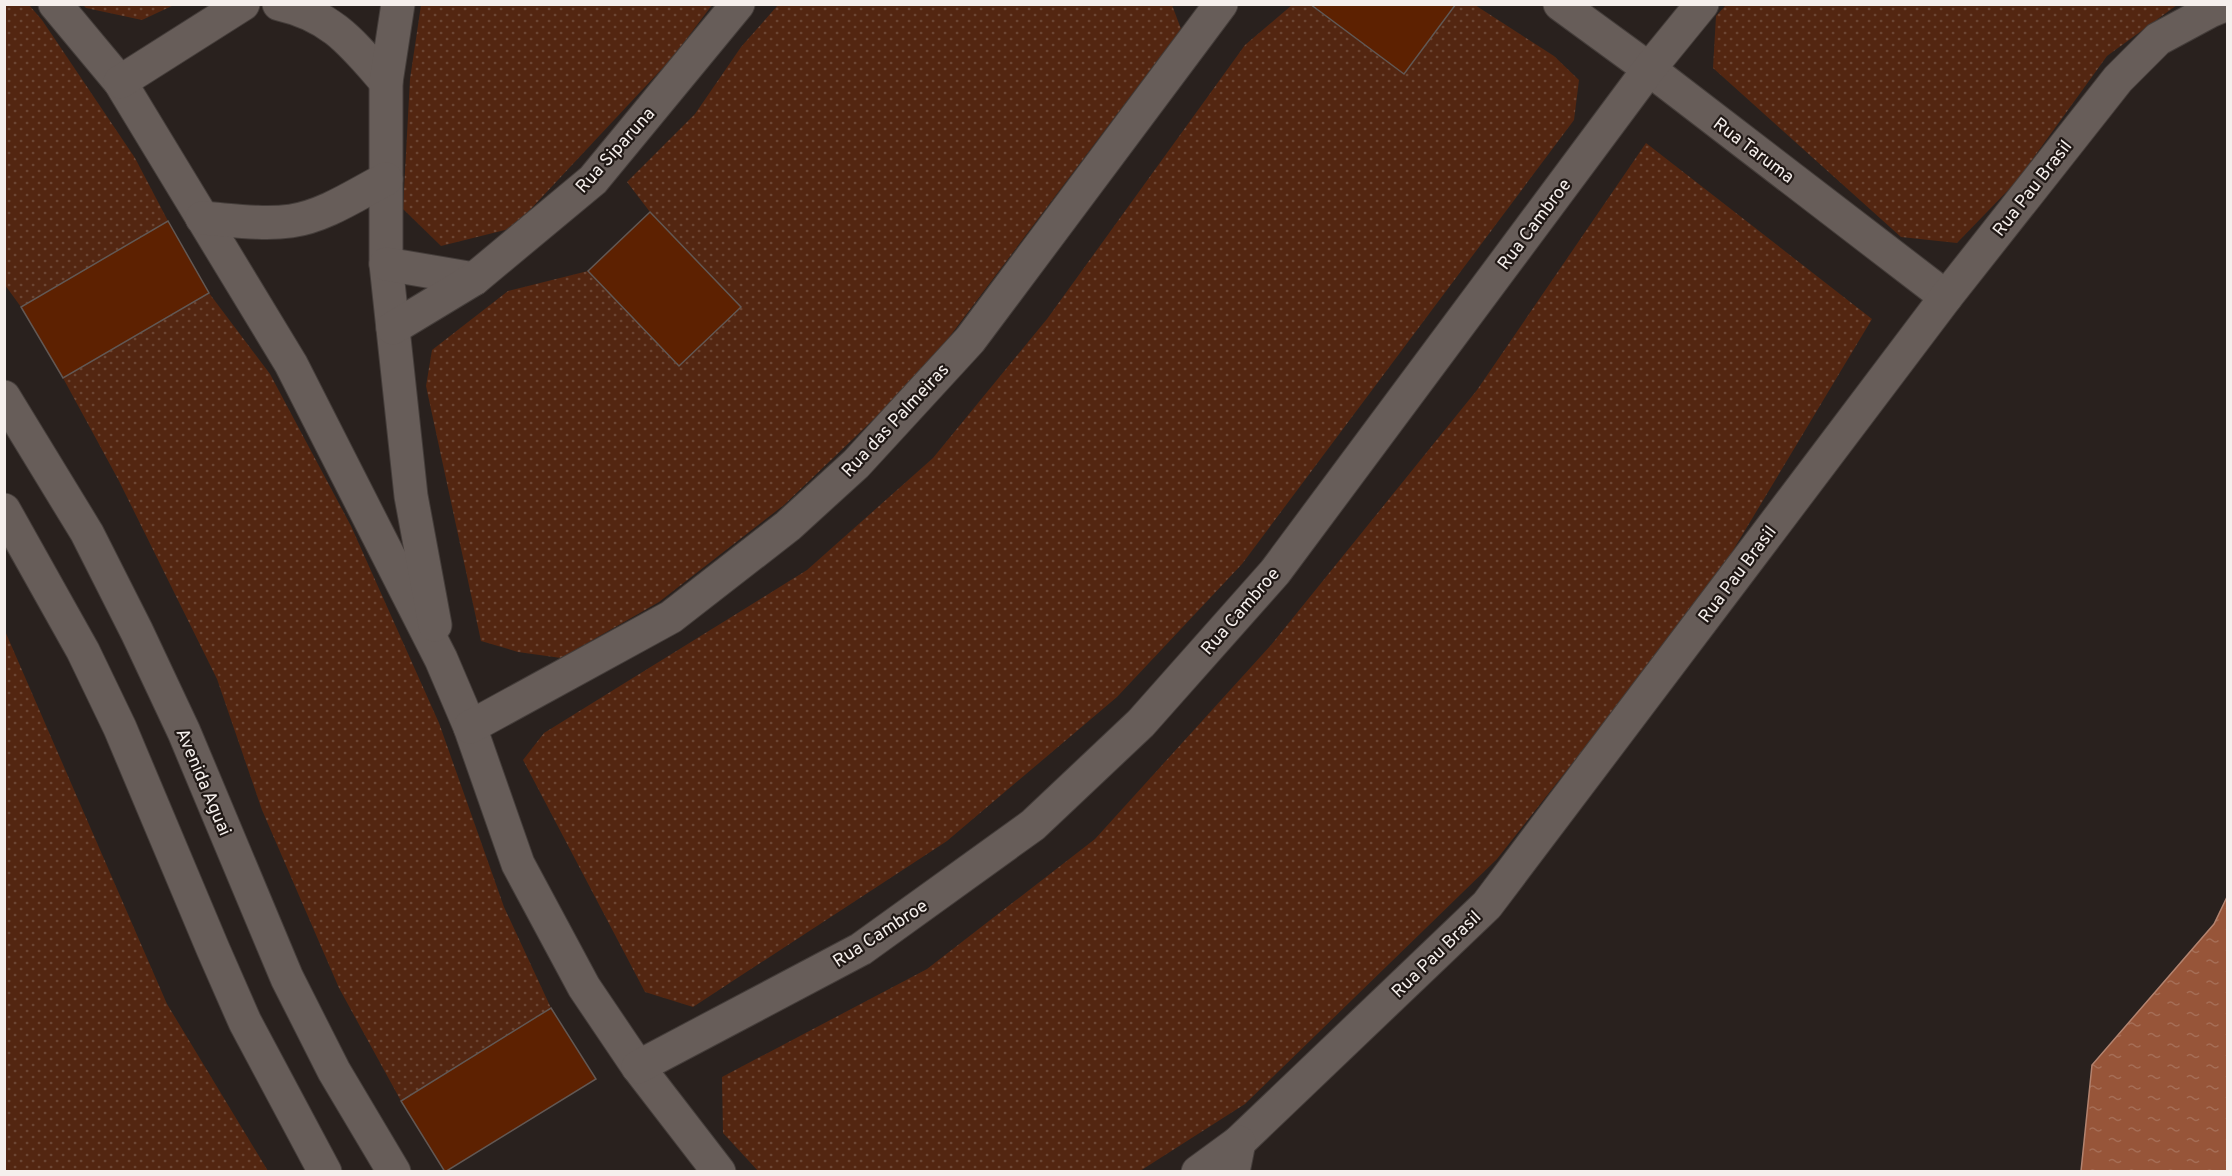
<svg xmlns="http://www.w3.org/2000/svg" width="2232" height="1176" viewBox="0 0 2232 1176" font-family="Overpass,sans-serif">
  <defs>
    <pattern id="grass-dots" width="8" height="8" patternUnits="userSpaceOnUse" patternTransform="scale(1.5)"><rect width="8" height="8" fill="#532611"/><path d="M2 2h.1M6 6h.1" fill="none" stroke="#6c4634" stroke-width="1.8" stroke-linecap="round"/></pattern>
    <pattern id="water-ripples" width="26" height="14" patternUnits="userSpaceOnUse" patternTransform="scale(1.5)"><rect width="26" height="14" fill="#975539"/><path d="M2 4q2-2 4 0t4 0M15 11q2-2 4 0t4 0" fill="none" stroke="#a66e56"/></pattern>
  </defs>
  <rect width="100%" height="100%" fill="#29211e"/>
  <!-- grass -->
  <g fill="url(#grass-dots)">
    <polygon points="5,4 29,5 42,20 135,158 168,221 21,307 5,285"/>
    <polygon points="83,5 174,5 142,20 86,8"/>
    <polygon points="421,5 712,5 673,57 513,228 441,246 403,209 410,79"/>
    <polygon points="778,5 1172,5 1181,29 923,372 784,505 659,602 561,658 518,652 481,641 426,386 432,350 508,291 588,271 679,366 740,307 650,212 627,182 695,114 741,47"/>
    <polygon points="1292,5 1310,5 1404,74 1456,5 1475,5 1554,56 1579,80 1574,120 1242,564 1117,697 947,841 693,1007 645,992 523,760 544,733 807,570 933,458 1047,319 1245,45"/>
    <polygon points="1726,5 2177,5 2107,56 2016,182 1957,243 1901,237 1713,68 1716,16"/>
    <polygon points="1646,143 1872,319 1711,587 1497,859 1245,1104 1140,1171 759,1172 723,1133 722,1077 927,969 1095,839 1271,645 1477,390"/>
    <polygon points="209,293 270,374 351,526 439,723 504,907 551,1008 401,1101 339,988 262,810 217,679 119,481 63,378"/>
    <polygon points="5,631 167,1004 268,1171 5,1171"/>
  </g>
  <!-- water -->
  <polygon fill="url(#water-ripples)" stroke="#b3836f" stroke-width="1.5" points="2227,897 2227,1171 2081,1171 2092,1065 2214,924"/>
  <!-- building -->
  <g fill="#5d2101" stroke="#625854" stroke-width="1.5">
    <polygon points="1310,4 1456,4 1404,74"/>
    <polygon points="650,212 741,307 679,366 588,271"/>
    <polygon points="168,221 209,293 63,378 21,307"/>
    <polygon points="551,1008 596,1079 445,1172 401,1101"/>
  </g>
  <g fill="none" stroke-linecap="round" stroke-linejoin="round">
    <!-- minor casing -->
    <g stroke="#443d3a" stroke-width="35">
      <g id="minor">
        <polyline points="55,4 120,82 291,364 441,659 470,727 518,864 584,987 638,1067 719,1172"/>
        <path d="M279 4C332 16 352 43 386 82"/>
        <polyline points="398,4 386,82 386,264 411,496 435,625"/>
        <polyline points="1560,4 1649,69 1946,297"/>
        <polyline points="120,82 243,4"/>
        <path d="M202 218C231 220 262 225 291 221 325 216 357 194 386 179"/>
        <polyline points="386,264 474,279"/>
        <polyline points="393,328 474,279 593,180 738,4"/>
        <polyline points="4,397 87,533 137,632 184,732 287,978 334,1071 394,1172"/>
        <polyline points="4,510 83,651 120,728 213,949 245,1022 325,1172"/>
        <polyline points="470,727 671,617 788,526 856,464 970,340 1221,4"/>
        <polyline points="638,1067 861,949 1033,825 1141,723 1275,572 1649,69 1702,4"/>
        <polyline points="1239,1142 1487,905 1946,297 2118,79 2158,39 2210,11 2227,4"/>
        <polyline points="1198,1172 1239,1142 1233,1172"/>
      </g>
    </g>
    <!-- minor -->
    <use href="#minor" stroke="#675d59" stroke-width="33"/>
  </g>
  <g text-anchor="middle" stroke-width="4.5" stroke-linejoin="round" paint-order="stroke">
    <!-- street labels -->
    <g font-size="18" fill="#f5efec" stroke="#201815">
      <text transform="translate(615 150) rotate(-48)" y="6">Rua Siparuna</text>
      <text transform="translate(1754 150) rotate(37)" y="6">Rua Taruma</text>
      <text transform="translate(2032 188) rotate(-52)" y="6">Rua Pau Brasil</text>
      <text transform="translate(1534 224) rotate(-53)" y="6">Rua Cambroe</text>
      <text transform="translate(895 420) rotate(-47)" y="6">Rua das Palmeiras</text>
      <text transform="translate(1737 574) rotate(-53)" y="6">Rua Pau Brasil</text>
      <text transform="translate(1240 611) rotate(-49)" y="6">Rua Cambroe</text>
      <text transform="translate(204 782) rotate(67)" y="6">Avenida Aguai</text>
      <text transform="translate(880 933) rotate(-33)" y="6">Rua Cambroe</text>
      <text transform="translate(1436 954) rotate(-44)" y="6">Rua Pau Brasil</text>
    </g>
  </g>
  <!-- border -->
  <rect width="2232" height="1176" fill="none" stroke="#f5efec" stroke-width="12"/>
</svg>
